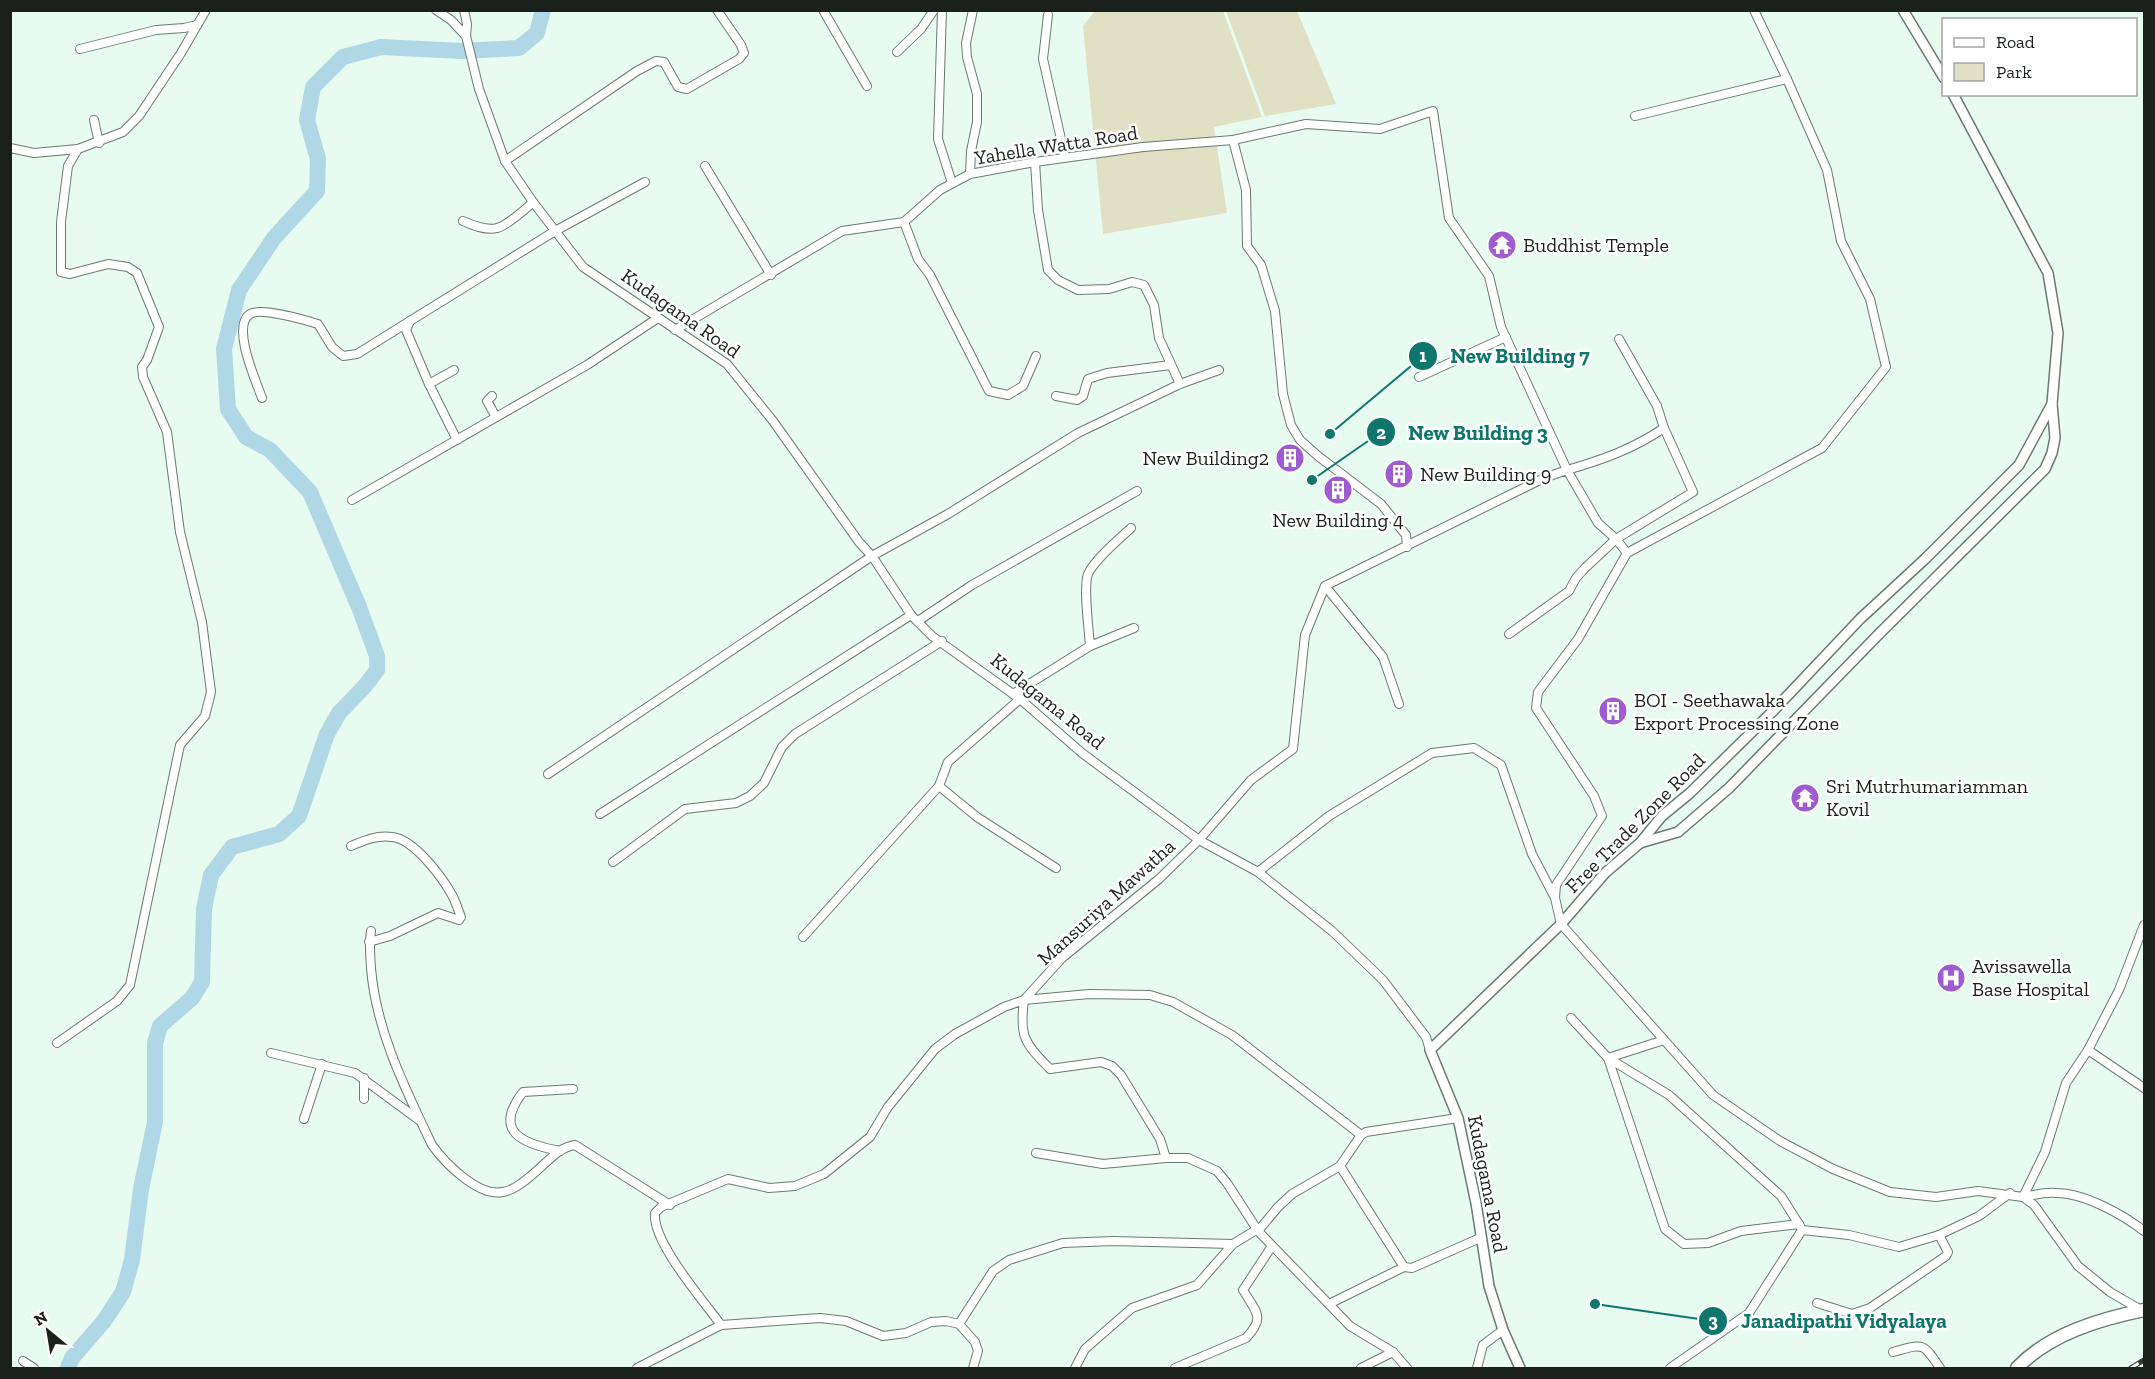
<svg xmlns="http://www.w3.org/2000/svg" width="2155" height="1379" viewBox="0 0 2155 1379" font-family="'Zilla Slab',serif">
  <rect width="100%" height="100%" fill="#e7fbf1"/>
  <!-- green -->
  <g fill="#dfe0c4">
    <polygon points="1095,11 1223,11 1262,117 1214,127 1227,213 1103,234 1083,26"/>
    <polygon points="1226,11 1297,11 1336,104 1265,116"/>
  </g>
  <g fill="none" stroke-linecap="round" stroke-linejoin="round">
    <!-- river -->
    <polyline stroke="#afd7e6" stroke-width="16" points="68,1368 72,1358 104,1321 123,1292 132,1260 141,1189 155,1122 155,1043 160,1026 192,998 202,982 204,909 211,875 232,847 279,834 299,816 327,734 339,713 365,686 377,670 377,656 359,607 310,492 270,450 246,437 228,409 224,349 239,290 274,238 317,191 318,159 307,120 313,87 343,57 381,47 462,51 519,48 537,33 543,10"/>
    <!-- minor casing -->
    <g stroke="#697a72" stroke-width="10">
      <g id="minor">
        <polyline points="436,10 451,20 466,36 479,89 505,161 533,202 583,267 727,364 773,421 859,542 872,556 911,615 932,636 1020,699 1082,753 1199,840 1258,872 1332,931 1383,980 1426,1037 1430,1050"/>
        <polyline points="464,10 467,24 466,36"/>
        <polyline points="823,10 867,86"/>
        <polyline points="942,10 938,139 952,183"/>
        <polyline points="1754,10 1787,79 1827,170 1841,241 1870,299 1886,367 1822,448 1627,553 1578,639 1538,692 1536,708 1594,796 1602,816 1556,885 1555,898 1561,924 1713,1095 1780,1141 1833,1169 1890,1192 1936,1197 1978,1191 2023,1197 2034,1205 2078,1266 2110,1292 2141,1310"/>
        <polyline points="1048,15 1043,59 1065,157"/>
        <polyline points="80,49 156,30 184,28 197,25"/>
        <polyline points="897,52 921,29 934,10"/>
        <polyline points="1635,116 1787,79"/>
        <polyline points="94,120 99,143"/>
        <polyline points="10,148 34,153 78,149 123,132 139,116 181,53 206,10"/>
        <polyline points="505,161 637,71 656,61 664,62 678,87 687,89 739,59 744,53 741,45 717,10"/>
        <polyline points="1035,162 1038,210 1048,270 1058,280 1078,290 1109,289 1132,282 1144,285 1154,305 1159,338 1180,384"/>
        <polyline points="705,166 771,275"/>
        <polyline points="970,174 971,151 977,122 977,94 967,57 966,43 973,10"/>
        <path d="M463 221C472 225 486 231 497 228 506 226 526 209 533 202"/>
        <polyline points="904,222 918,259 930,275 989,391 1008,395 1023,386 1036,356"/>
        <polyline points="675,330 842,231 904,222 940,190 970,174 1035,162 1143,147 1233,140"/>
        <polyline points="1419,377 1506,337"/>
        <polyline points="429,384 454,370"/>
        <polyline points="492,396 487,401 496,417"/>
        <polyline points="1056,396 1077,400 1083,396 1088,379 1107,373 1171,365"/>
        <path d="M262 398C256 381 231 326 250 314 260 307 305 320 318 324L332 347 343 356 357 354 410 321"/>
        <polyline points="457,440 429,384 406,330 410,321 555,231 645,182"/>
        <polyline points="352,500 587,365 658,318"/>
        <path d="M1407 547 1406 535 1381 504 1318 456 1300 440 1291 425 1283 394 1275 311 1261 265 1247 246 1246 190 1233 140 1306 124 1380 129 1433 111 1449 218 1489 276 1501 327 1567 470C1602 460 1633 449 1664 428L1657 406 1619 339"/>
        <polyline points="1325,586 1383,657 1399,704"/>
        <polyline points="918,621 972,585 1137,491"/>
        <polyline points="1509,634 1569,591 1576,578 1585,568 1616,539 1693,492 1664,428"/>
        <polyline points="1090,646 1134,628"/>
        <path d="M1013 694 1090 646C1089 630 1083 587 1088 574 1094 560 1119 539 1131 528"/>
        <polyline points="548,774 872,556 948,514 1078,433 1180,384 1219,370"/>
        <polyline points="939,786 977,817 1056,868"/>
        <polyline points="600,814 911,615"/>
        <path d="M351 846C365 840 377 835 392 837 414 839 442 877 452 895 456 902 458 910 461 917L459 920 438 913 390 936 369 942"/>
        <polyline points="613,862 685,809 736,803 750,796 764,783 782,747 795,734 942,641"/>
        <polyline points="1258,872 1329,816 1432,753 1474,748 1501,765 1532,854 1555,898"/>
        <path d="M371 931C369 944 370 955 371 968 376 1031 405 1088 432 1145 445 1163 478 1197 503 1192 516 1190 531 1176 541 1167 552 1157 561 1147 575 1145L670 1205"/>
        <polyline points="803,937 939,786 948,762 1020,699"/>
        <polyline points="1571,1018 1608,1058 1669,1095 1781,1196 1800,1226"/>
        <polyline points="1664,1040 1608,1058 1665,1229 1684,1244 1708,1243 1741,1231 1799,1224"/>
        <polyline points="57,1043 117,1001 130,985 180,745 205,716 211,692 202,622 180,532 167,432 143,377 142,367 147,360 159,327 137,273 128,267 108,264 70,274 61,272 61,222 68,166 78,149"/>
        <polyline points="2088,1050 2144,1088"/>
        <polyline points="271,1053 355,1073 419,1120"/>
        <polyline points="364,1099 364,1078"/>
        <polyline points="304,1119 322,1064"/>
        <polyline points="1361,1135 1232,1035 1173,1002 1150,995 1089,994 1024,1000 1062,958 1159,879 1199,840 1251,780 1293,749 1305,635 1325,586 1544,478 1567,470 1598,523 1616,539 1627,553"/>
        <path d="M560 1151C523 1144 492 1132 523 1092L573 1089"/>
        <polyline points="1036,1153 1103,1164 1166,1158"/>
        <polyline points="1340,1166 1361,1135 1366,1132 1458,1118"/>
        <polyline points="2023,1197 2045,1152 2066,1083 2088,1050 2119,990 2144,925"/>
        <path d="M2023 1197C2034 1195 2045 1192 2056 1193 2084 1193 2122 1214 2144 1231"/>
        <polyline points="1258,1231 1278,1207 1292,1194 1340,1166 1404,1267 1412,1268 1480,1238"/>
        <polyline points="1817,1303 1852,1314 1870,1308 1946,1256 1948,1252 1939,1235"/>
        <polyline points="1329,1304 1404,1267"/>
        <polyline points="959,1324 993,1271 1009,1260 1063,1243 1113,1241 1233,1244"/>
        <path d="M721 1325C703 1300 652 1242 655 1213L661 1207 728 1179 769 1188 795 1186 824 1174 870 1137 888 1107 935 1049 955 1034 1004 1007 1024 1000C1019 1038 1025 1043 1050 1069L1101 1062 1112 1066 1121 1075 1160 1139 1166 1158H1188L1217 1171 1227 1183 1258 1231 1350 1326 1393 1352 1407 1368"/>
        <path d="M1893 1352C1923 1344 1922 1341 1940 1368"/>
        <polyline points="23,1361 34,1368"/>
        <polyline points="637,1368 721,1325 820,1318 846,1321 883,1336 906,1333 931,1322 946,1321 959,1324 975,1342 978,1351 973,1368"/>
        <polyline points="1075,1368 1085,1349 1132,1308 1197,1285 1233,1244 1256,1230"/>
        <path d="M1175 1368 1246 1338C1266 1317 1256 1312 1243 1290L1272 1246"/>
        <polyline points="1361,1368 1393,1352"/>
        <polyline points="1477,1368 1483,1345 1503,1330"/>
        <polyline points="1670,1368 1749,1313 1802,1230 1849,1235 1899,1247 1939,1235 1979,1216 2010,1193"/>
      </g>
    </g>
    <!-- tertiary casing -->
    <g stroke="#697a72" stroke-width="12">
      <g id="tertiary">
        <polyline points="1903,10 1944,78"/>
        <polyline points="1640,843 1678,832 1729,788 1878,635 2045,469 2052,453 2055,438 2052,404 2058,333 2048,273 1953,94"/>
        <polyline points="1520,1368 1503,1330 1489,1286 1476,1203 1458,1118 1430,1050 1561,924 1605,873 1640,843 1662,816 1690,793 1773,711 1860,619 1925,559 2019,465 2052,404"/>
      </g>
    </g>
    <!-- trunk casing -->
    <g stroke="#697a72" stroke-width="15">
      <path id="trunk" d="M2017 1368C2049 1334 2100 1319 2144 1310"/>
    </g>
    <!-- minor -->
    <use href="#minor" stroke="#fff" stroke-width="8"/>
    <!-- tertiary -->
    <use href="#tertiary" stroke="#fff" stroke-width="9"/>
    <!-- trunk -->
    <use href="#trunk" stroke="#fff" stroke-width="12"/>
    <!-- rail casing -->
    <g stroke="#323a36" stroke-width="5">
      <polyline id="rail" points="2131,1368 2144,1360"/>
    </g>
    <!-- rail -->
    <use href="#rail" stroke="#fff" stroke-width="3" stroke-dasharray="9" stroke-linecap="butt"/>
  </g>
  <!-- icons -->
  <defs>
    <g id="temple-disc" transform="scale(1.5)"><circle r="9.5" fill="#9f5bd0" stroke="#fff"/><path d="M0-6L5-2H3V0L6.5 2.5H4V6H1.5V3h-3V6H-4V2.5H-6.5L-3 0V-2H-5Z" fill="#fff"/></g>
    <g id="building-disc" transform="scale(1.5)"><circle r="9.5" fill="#9f5bd0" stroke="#fff"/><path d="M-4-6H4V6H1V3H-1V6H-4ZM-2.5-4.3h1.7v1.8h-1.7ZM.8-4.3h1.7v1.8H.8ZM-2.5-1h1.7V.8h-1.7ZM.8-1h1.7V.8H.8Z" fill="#fff"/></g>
    <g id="hospital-disc" transform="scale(1.5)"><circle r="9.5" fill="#9f5bd0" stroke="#fff"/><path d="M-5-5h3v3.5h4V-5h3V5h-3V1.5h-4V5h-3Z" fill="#fff"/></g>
  </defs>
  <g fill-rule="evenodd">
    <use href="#temple-disc" x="1502" y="245"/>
    <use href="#building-disc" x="1290" y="458"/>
    <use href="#building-disc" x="1399" y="474"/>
    <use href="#building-disc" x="1338" y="490"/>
    <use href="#building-disc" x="1613" y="711"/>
    <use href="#temple-disc" x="1805" y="798"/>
    <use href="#hospital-disc" x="1951" y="978"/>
  </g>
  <g text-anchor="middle" stroke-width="5" stroke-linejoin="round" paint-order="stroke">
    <!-- street labels -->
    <g font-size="20" fill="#1a211d" stroke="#fff">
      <text transform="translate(1056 145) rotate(-9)" y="7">Yahella Watta Road</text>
      <text transform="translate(681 313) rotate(35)" y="7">Kudagama Road</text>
      <text transform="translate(1048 701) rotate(39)" y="7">Kudagama Road</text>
      <text transform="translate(1635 823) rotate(-45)" y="7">Free Trade Zone Road</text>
      <text transform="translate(1106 902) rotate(-42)" y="7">Mansuriya Mawatha</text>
      <text transform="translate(1488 1184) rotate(79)" y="7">Kudagama Road</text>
    </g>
    <!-- poi labels -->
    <g font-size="20" fill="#1a211d" stroke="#fff" text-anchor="start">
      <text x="1523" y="252">Buddhist Temple</text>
      <text x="1269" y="465" text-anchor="end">New Building2</text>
      <text x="1420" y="481">New Building 9</text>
      <text x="1338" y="527" text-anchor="middle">New Building 4</text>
      <text x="1634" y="707">BOI - Seethawaka<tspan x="1634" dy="23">Export Processing Zone</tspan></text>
      <text x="1826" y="793">Sri Mutrhumariamman<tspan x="1826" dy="23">Kovil</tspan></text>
      <text x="1972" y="973">Avissawella<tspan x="1972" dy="23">Base Hospital</tspan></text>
    </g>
  </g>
  <!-- callouts -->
  <path fill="none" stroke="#0f766e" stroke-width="2" d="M1330 434L1423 356M1312 480L1381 432M1595 1304L1713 1321"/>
  <g fill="#0f766e" stroke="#fff" stroke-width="2">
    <circle cx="1330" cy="434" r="6"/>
    <circle cx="1312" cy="480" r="6"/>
    <circle cx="1595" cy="1304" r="6"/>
    <circle cx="1423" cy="356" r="15"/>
    <circle cx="1381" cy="432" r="15"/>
    <circle cx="1713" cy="1321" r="15"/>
  </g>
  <g font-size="18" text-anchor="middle" font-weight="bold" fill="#fff">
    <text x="1423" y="362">1</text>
    <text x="1381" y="439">2</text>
    <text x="1713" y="1327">3</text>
  </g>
  <g font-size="21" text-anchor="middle" font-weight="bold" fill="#0f766e" stroke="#fff" stroke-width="5" stroke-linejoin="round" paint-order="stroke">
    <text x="1520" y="363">New Building 7</text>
    <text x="1478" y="440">New Building 3</text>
    <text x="1844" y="1328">Janadipathi Vidyalaya</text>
  </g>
  <!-- border -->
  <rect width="2155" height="1379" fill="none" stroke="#1a211d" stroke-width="24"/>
  <!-- legend -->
  <rect x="1942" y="18" width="195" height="78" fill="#ffffff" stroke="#a3a6a5" stroke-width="1.5"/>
  <rect x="1954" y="38" width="30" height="9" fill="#ffffff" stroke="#a3a6a5" stroke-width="1.5"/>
  <text x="1996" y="48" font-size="18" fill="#1a211d">Road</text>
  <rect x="1954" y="63" width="30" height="18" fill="#dfe0c4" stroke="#a3a6a5" stroke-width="1.5"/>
  <text x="1996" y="78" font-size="18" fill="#1a211d">Park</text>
  <!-- north arrow -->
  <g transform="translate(48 1331) rotate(330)" stroke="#ffffff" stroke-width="4.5" paint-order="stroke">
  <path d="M0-4.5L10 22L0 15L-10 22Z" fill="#1a211d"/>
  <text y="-9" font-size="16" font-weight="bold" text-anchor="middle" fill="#1a211d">N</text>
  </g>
</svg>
